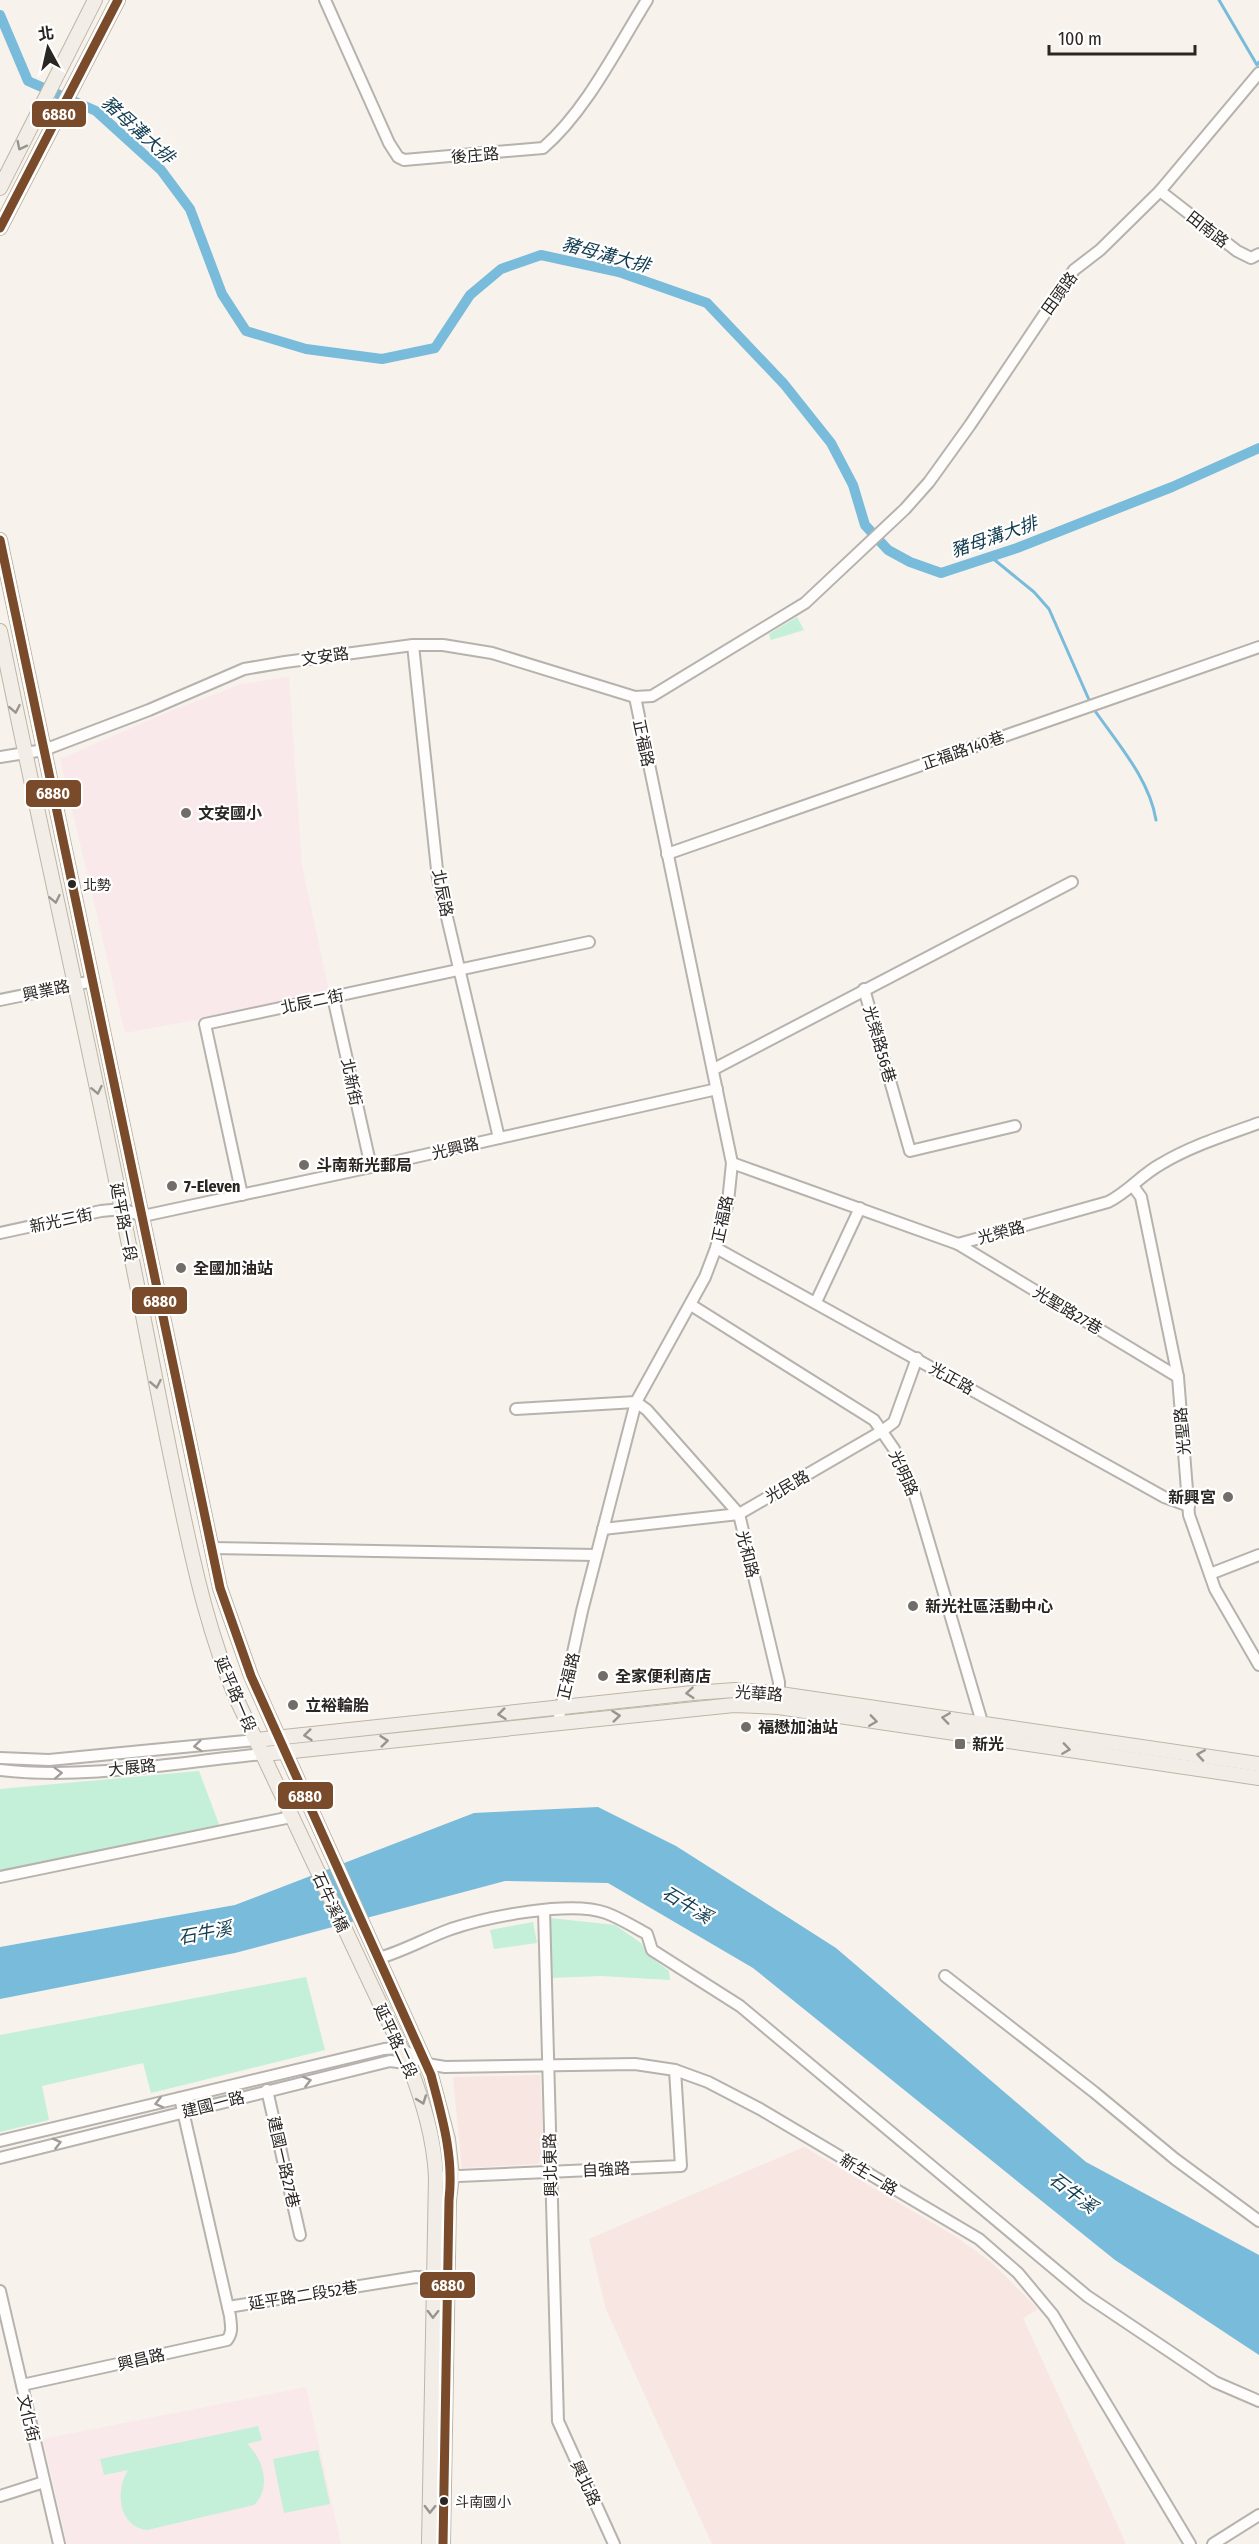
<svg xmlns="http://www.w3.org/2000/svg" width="1259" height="2544" viewBox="0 0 1259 2544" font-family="'Fira Sans Condensed','Noto Sans TC',sans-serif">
  <rect width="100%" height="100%" fill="#f7f2eb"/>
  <!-- industrial -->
  <g fill="#f7e6e1">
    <polygon points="540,2075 544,2158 536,2164 462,2168 453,2077"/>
    <polygon points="804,2147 958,2238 992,2263 1038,2309 1023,2318 1126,2544 712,2544 606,2309 589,2239"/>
  </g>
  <!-- education -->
  <g fill="#fae9ea">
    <polygon points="289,677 302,866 330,995 125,1033 60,759 168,712 241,684"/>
    <polygon points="306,2387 341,2544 67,2544 43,2439"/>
  </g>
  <!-- green -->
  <g fill="#c4efd8">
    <polygon points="797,617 804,630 771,640 769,634"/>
    <polygon points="199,1771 220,1827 0,1872 0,1789"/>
    <polygon points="550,1918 615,1925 641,1943 650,1957 669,1971 670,1980 601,1976 550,1978"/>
    <polygon points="533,1922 537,1943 494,1949 490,1930"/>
    <polygon points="306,1977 325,2050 151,2093 143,2063 42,2086 49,2120 0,2132 0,2035"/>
    <path d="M258 2426 262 2440 247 2444C263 2458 272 2488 254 2505L147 2530C118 2526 115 2491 128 2470L104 2475 100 2459Z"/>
    <polygon points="318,2450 330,2504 284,2513 273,2459"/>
  </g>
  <!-- water -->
  <polygon fill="#78bbda" points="598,1807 676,1846 836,1948 1086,2162 1259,2255 1259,2355 1115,2260 753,1968 608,1883 505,1881 235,1953 0,1999 0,1947 235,1905 474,1813"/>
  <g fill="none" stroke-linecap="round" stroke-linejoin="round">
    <!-- stream -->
    <g stroke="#78bbda" stroke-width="3">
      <polyline points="1219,0 1257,65 1259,62"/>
      <polyline points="991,557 1034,592 1049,609 1090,702"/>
      <path d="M1093 708C1117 743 1149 778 1156 820"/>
    </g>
    <!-- canal -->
    <polyline stroke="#78bbda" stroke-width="10" points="0,15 28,81 96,111 161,170 190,209 222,294 246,331 306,349 382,359 435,348 470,295 501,269 541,255 619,272 707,303 784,384 831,443 853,485 865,525 888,550 910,562 941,573 1017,548 1172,487 1259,448"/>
    <!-- minor casing -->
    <g stroke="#b6b2ad" stroke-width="14">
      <g id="minor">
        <path d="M325 0 389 143 398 157 404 160 543 148C586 111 617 48 647 0"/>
        <polyline points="1160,191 1237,251 1251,258 1259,254"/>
        <polyline points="413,645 438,879 499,1138"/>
        <polyline points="0,757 44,750 149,710 244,669 285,662 413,645 443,645 492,653 635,697 652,696 805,603 905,509 929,482 970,425 1074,270 1100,250 1160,191 1259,73"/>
        <polyline points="667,854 1259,647"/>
        <polyline points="864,989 910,1151 1015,1126"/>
        <polyline points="333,997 371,1167"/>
        <polyline points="0,1000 93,981"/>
        <polyline points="714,1069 1072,882"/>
        <path d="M732 1163 958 1244 1108 1202C1128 1192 1141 1175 1161 1164 1191 1146 1226 1135 1259 1123"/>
        <polyline points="1133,1186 1141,1197 1178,1377 1189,1515 1215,1589 1259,1665"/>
        <polyline points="242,1195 205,1024 589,942"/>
        <polyline points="0,1233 101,1211 122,1209 143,1216 371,1167 717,1089"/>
        <polyline points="958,1244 1178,1377"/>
        <polyline points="716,1248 1130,1478 1164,1497 1189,1506"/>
        <polyline points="816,1302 860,1208"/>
        <polyline points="691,1305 874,1420 894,1449 914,1492 984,1729"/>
        <polyline points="516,1409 636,1402 647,1410 739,1514 779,1682 779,1701"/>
        <polyline points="603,1529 739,1514 882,1431 894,1422 917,1358"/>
        <polyline points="212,1548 596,1555"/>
        <polyline points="1210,1574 1259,1555"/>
        <polyline points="558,1722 582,1611 636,1402 705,1277 716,1248 728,1202 732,1163 635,697"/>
        <polyline points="0,1758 49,1760 256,1740"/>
        <path d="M0 1770C85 1780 178 1762 264 1754"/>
        <polyline points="0,1877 291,1817"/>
        <polyline points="544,1910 558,2421 614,2544"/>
        <path d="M379 1958C404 1951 426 1938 451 1929 487 1917 570 1900 606 1913 620 1918 634 1927 647 1934L652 1950 740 2006 1087 2296 1215 2382 1259 2401"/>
        <polyline points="945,1976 1094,2092 1175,2159 1259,2221"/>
        <polyline points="267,2090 300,2235"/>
        <polyline points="0,2141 384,2049 400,2048 427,2064 445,2067 635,2064 675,2070 708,2082 760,2109 979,2239 1018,2273 1053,2315 1190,2544"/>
        <polyline points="0,2158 390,2061 413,2064"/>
        <polyline points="436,2177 681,2166 675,2070"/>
        <polyline points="0,2291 59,2544"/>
        <polyline points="228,2307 416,2277 441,2278"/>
        <path d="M22 2385 227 2340C233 2332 231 2326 230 2316L180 2098"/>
        <polyline points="0,2496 44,2482"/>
        <polyline points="1213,2544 1259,2515"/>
      </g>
    </g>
    <!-- major casing -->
    <g stroke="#bdb6a7" stroke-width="16">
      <g id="major">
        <polyline points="0,188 95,0"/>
        <polyline points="0,228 118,0"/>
        <polyline points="0,540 220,1588 251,1676 431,2075 448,2139 452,2176 449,2200 443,2544"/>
        <path d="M0 631C41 834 88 1036 128 1240 146 1328 162 1417 181 1505 195 1571 210 1638 237 1700L409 2065C423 2102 434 2137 436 2177L429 2544"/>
        <polyline points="256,1740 693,1693 735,1690 780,1694 1259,1764"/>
        <polyline points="264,1754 734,1705 778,1707 1259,1778"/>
      </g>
    </g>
    <!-- minor -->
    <use href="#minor" stroke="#fefdfc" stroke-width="10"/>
    <!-- major -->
    <use href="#major" stroke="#f2eee7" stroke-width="14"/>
    <!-- bus-1 casing -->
    <g stroke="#fff" stroke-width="14">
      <g id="bus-1">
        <polyline points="0,228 118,0"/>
        <path d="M0 540 220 1588 251 1676 431 2075C442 2117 454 2156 449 2200L443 2544"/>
      </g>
    </g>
    <!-- bus-1 -->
    <use href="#bus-1" stroke="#7a4b2a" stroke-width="9"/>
  </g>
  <!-- one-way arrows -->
  <defs><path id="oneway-chevron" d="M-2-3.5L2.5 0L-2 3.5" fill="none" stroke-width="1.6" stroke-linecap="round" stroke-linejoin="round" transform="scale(1.5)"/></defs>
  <g stroke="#98948e">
    <use href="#oneway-chevron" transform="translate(21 146) rotate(117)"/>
    <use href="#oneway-chevron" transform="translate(15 709) rotate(79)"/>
    <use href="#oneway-chevron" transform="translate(55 899) rotate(78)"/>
    <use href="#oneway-chevron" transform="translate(97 1090) rotate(78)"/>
    <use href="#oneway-chevron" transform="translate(156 1384) rotate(79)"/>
    <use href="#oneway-chevron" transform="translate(690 1693) rotate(175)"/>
    <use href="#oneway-chevron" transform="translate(502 1714) rotate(174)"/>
    <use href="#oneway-chevron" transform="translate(616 1716) rotate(-6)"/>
    <use href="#oneway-chevron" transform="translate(946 1718) rotate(-172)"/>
    <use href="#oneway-chevron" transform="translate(873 1721) rotate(8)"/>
    <use href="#oneway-chevron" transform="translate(308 1735) rotate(174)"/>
    <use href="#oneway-chevron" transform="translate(384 1741) rotate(-6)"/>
    <use href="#oneway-chevron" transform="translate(1066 1749) rotate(8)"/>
    <use href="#oneway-chevron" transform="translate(1201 1755) rotate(-171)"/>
    <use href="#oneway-chevron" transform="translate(422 2100) rotate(70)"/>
    <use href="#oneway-chevron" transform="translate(433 2314) rotate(91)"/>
    <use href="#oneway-chevron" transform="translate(430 2509) rotate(91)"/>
  </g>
  <g stroke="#9f9c9a">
    <use href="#oneway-chevron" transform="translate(198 1746) rotate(174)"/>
    <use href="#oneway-chevron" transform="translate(58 1773) rotate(-2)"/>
    <use href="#oneway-chevron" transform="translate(307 2081) rotate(-14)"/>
    <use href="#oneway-chevron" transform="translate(159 2103) rotate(166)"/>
    <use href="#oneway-chevron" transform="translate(57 2143) rotate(-14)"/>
  </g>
  <!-- markers -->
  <g fill="#726d68" stroke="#fff" stroke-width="2">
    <circle cx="186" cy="813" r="6"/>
    <circle cx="304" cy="1165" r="6"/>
    <circle cx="172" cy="1186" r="6"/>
    <circle cx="181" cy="1268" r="6"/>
    <circle cx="1228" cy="1497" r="6"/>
    <circle cx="913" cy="1606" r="6"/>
    <circle cx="603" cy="1676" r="6"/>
    <circle cx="293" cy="1705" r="6"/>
    <circle cx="746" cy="1727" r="6"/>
    <rect x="954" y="1738" width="12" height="12" rx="3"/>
  </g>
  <g fill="#2a2622" stroke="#fff" stroke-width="2">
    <circle cx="72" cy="884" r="5"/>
    <circle cx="444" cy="2501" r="5"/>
  </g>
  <g text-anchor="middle" stroke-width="4.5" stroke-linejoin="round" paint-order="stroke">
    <!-- bus labels -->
    <g font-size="14" fill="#2a2622" stroke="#fff" text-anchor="start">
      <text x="83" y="890">北勢</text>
      <text x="455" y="2507">斗南國小</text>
    </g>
    <!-- street labels -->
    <g font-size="16" fill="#2a2622" stroke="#fff">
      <text transform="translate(475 155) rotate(-5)" y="6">後庄路</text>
      <text transform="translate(1208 229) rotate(38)" y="6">田南路</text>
      <text transform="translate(1059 293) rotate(-54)" y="6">田頭路</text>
      <text transform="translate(325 656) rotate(-8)" y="6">文安路</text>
      <text transform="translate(644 743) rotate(78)" y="6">正福路</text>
      <text transform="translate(963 750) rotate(-19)" y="6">正福路140巷</text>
      <text transform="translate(443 893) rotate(79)" y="6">北辰路</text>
      <text transform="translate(46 990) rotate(-12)" y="6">興業路</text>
      <text transform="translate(312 1001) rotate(-12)" y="6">北辰二街</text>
      <text transform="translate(880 1044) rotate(74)" y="6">光榮路56巷</text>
      <text transform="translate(352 1082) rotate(78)" y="6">北新街</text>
      <text transform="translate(455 1148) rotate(-13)" y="6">光興路</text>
      <text transform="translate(722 1219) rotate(-78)" y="6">正福路</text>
      <text transform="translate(61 1220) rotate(-12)" y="6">新光三街</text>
      <text transform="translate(124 1222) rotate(79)" y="6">延平路一段</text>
      <text transform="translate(1001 1232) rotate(-15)" y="6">光榮路</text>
      <text transform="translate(1068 1310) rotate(31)" y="6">光聖路27巷</text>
      <text transform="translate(952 1378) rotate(29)" y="6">光正路</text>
      <text transform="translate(1182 1431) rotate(-95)" y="6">光聖路</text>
      <text transform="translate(904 1473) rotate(66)" y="6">光明路</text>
      <text transform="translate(787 1486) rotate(-30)" y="6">光民路</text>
      <text transform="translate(748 1554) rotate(76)" y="6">光和路</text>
      <text transform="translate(568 1676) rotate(-77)" y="6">正福路</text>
      <text transform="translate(759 1693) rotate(4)" y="6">光華路</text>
      <text transform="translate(236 1694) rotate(67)" y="6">延平路一段</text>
      <text transform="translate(132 1767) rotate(-6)" y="6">大展路</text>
      <text transform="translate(331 1902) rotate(65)" y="6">石牛溪橋</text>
      <text transform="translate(396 2041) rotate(65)" y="6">延平路二段</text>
      <text transform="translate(213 2104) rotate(-14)" y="6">建國一路</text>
      <text transform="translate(284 2162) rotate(77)" y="6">建國一路27巷</text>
      <text transform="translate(550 2165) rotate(-92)" y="6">興北東路</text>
      <text transform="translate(606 2169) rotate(-3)" y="6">自強路</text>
      <text transform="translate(869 2174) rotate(31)" y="6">新生一路</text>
      <text transform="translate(303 2295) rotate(-9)" y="6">延平路二段52巷</text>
      <text transform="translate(141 2359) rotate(-13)" y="6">興昌路</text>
      <text transform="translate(29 2418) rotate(77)" y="6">文化街</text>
      <text transform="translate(586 2483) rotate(65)" y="6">興北路</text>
    </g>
    <!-- poi labels -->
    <g font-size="16" font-weight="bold" fill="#2a2622" stroke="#fff" text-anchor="start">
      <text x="198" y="819">文安國小</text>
      <text x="316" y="1171">斗南新光郵局</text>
      <text x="184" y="1192">7-Eleven</text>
      <text x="193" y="1274">全國加油站</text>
      <text x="1216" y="1503" text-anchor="end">新興宮</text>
      <text x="925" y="1612">新光社區活動中心</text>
      <text x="615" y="1682">全家便利商店</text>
      <text x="305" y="1711">立裕輪胎</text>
      <text x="758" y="1733">福懋加油站</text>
      <text x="972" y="1750">新光</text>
    </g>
    <!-- water labels -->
    <g font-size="18" font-style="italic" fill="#113c4f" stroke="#fff">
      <text transform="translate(138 130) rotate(42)" y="6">豬母溝大排</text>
      <text transform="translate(606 255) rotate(15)" y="6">豬母溝大排</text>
      <text transform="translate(994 537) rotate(-19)" y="6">豬母溝大排</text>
      <text transform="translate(687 1905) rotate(31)" y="6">石牛溪</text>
      <text transform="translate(205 1933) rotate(-11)" y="6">石牛溪</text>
      <text transform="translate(1073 2193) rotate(37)" y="6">石牛溪</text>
    </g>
  </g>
  <g stroke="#fff" stroke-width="2">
    <rect x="31" y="100" width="56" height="28" rx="6" fill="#7a4b2a"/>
    <rect x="25" y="779" width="57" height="29" rx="6" fill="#7a4b2a"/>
    <rect x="131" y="1286" width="57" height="29" rx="6" fill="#7a4b2a"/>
    <rect x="277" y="1781" width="57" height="29" rx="6" fill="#7a4b2a"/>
    <rect x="419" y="2271" width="57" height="28" rx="6" fill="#7a4b2a"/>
  </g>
  <g font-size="16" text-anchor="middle" font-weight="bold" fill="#fff">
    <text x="59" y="120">6880</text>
    <text x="53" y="799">6880</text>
    <text x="160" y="1307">6880</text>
    <text x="305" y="1802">6880</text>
    <text x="448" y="2291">6880</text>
  </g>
  <!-- north arrow -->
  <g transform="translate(48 48) rotate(352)" stroke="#ffffff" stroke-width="4.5" paint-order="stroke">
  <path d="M0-4.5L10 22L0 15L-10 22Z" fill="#2a2622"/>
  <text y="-9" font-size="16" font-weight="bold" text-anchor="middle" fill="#2a2622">北</text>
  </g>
  <!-- scale -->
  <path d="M1049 45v9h146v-9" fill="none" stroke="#2a2622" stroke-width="3"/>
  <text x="1058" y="45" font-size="18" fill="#2a2622" stroke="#ffffff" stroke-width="4.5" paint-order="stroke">100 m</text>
</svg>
